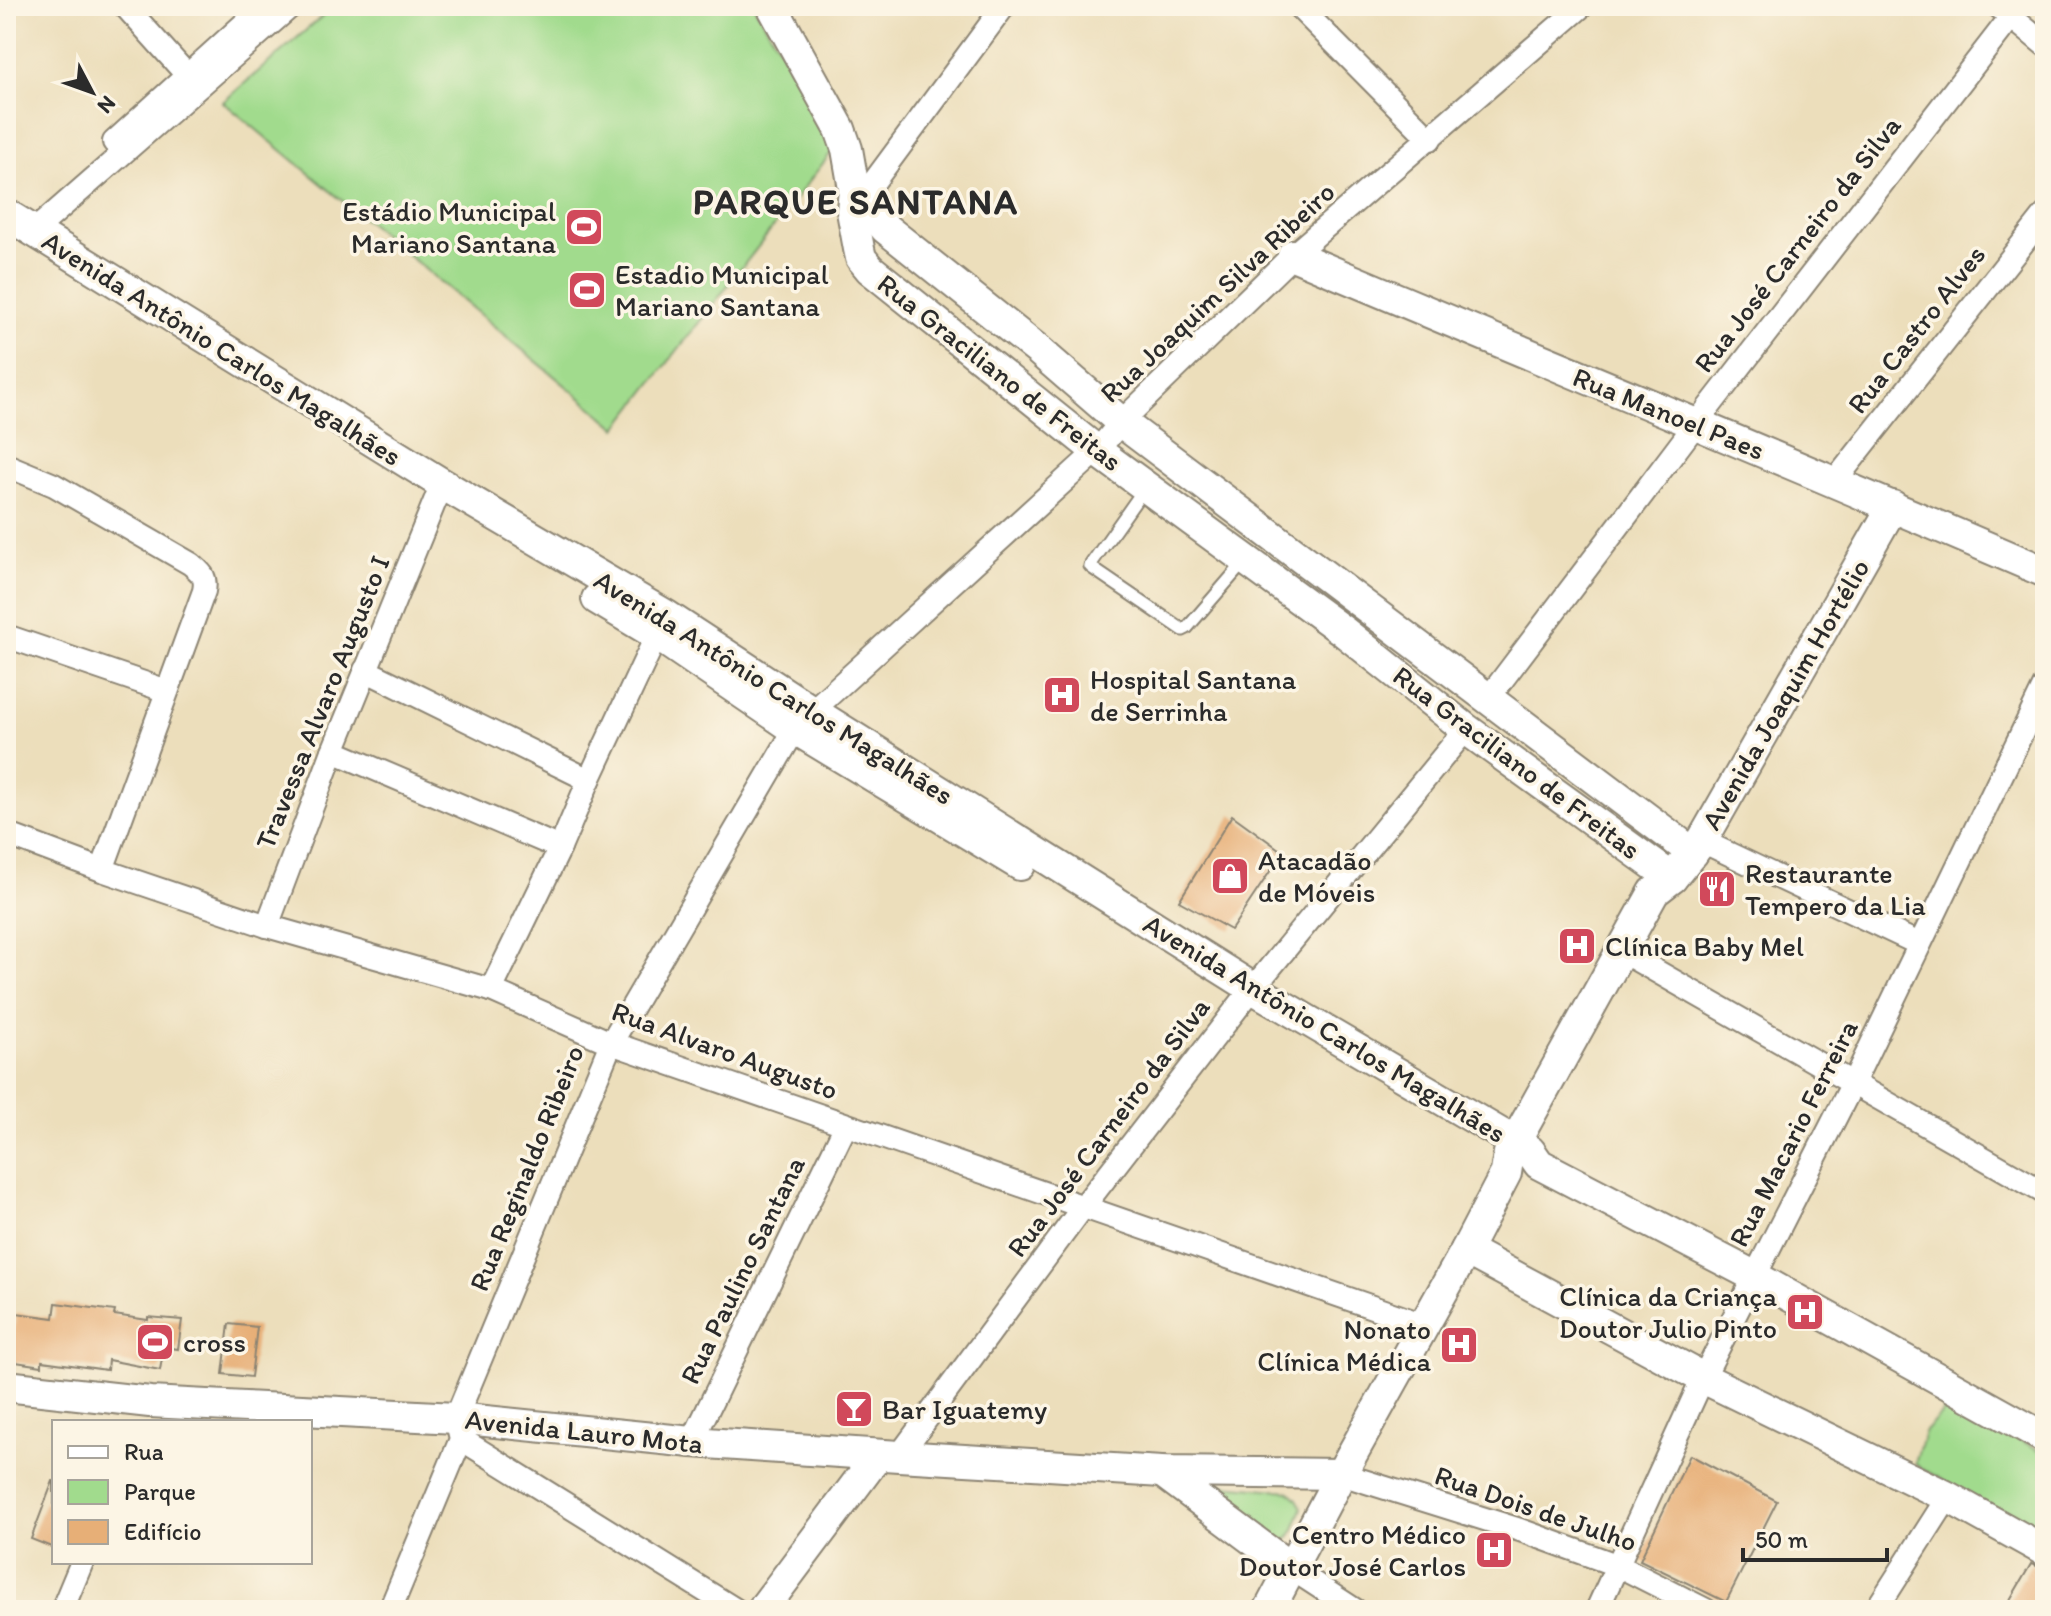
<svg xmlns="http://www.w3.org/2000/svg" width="2051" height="1616" viewBox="0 0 2051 1616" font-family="Itim,sans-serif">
  <rect width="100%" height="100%" fill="#fcf5e5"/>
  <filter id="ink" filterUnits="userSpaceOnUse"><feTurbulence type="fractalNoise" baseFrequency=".0125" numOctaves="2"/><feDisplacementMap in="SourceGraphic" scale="16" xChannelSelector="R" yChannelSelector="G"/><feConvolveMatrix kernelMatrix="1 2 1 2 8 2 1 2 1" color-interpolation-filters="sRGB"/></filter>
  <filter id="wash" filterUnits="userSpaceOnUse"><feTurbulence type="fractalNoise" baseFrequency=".006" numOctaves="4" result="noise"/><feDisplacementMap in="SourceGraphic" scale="32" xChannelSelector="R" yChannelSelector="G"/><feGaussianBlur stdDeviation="1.8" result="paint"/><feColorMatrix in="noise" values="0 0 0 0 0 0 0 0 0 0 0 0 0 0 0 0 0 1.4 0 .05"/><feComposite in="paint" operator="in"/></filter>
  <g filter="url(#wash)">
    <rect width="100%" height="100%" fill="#ecdebb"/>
    <!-- green -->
    <g fill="#a1db8d" stroke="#66835c" stroke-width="2">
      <polygon points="334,6 754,6 831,133 831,153 617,428 223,102"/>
      <polygon points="1951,1404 2045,1453 2045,1540 1915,1464 1924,1432"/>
      <path d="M1191 1482 1289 1491 1297 1499 1302 1508C1297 1521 1294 1537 1281 1543Z"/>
    </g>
    <g id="blocks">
      <!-- building -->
      <g fill="#e7af77">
        <polygon points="1232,815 1283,852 1231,930 1179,901"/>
        <polygon points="56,1303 115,1311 114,1315 148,1320 148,1317 182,1320 178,1349 164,1347 160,1370 108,1360 107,1370 42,1361 42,1366 9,1361 17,1313 54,1318"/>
        <polygon points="229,1324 257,1327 251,1377 223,1374"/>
        <polygon points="1690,1455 1777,1501 1726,1602 1640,1560"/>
        <polygon points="53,1481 54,1481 54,1548 31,1539"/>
        <polygon points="2031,1564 2045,1569 2045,1601 2039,1610 2004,1610"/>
      </g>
    </g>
  </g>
  <g filter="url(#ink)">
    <use href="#blocks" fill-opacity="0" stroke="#8c8473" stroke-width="2"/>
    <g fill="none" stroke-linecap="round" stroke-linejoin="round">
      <!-- lane casing -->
      <g stroke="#8c8473" stroke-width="15">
        <polyline id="lane" points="1144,489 1091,564 1090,566 1092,568 1183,630 1187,628 1245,561"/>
      </g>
      <!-- street casing -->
      <g stroke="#8c8473" stroke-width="26">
        <g id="street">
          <polyline points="125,6 187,75"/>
          <polyline points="1298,6 1430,139"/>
          <polyline points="1998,6 2045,45"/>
          <polyline points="114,142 264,6"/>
          <polyline points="853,210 1004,6"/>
          <polyline points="34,231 291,6"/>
          <path d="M6 465 54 485 191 564C201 573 207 576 204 591L102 870"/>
          <polyline points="1835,481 2045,215"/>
          <polyline points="6,636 167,691"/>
          <polyline points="365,670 589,780"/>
          <polyline points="1487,700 1695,425 2011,17"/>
          <polyline points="333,751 560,848"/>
          <polyline points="6,834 102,870 267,926 491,990 611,1043 1424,1325"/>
          <polyline points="1702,841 1919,944"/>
          <polyline points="267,926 333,751 435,501 444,485"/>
          <polyline points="1621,951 2045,1193"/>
          <polyline points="491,990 560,848 589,780 663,622"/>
          <polyline points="461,1439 736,1610"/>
          <polyline points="692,1442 846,1125"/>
          <polyline points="899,1456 1083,1207 1241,1003 1466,729"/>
          <polyline points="1341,1474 1520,1530 1619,1566 1706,1610"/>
          <polyline points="1292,1569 1355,1610"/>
          <polyline points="62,1610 82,1562"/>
          <polyline points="390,1610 461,1439 456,1418 611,1043 795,729 812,711 1097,451 1121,422 1293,255 1582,6"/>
          <polyline points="1597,1610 1703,1378 1853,1083 2045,685"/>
          <polyline points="1876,1610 1948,1497"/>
        </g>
      </g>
      <!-- secondary casing -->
      <g stroke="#8c8473" stroke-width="34">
        <g id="secondary">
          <polyline points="772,6 840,129 847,149 854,189 852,211 859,249 861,258 870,269 1097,451 1343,631 1466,729 1672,878"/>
          <polyline points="854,189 885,228 1038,350 1121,422 1693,853"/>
          <polyline points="6,214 444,485 667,616 812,711 1254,989 1530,1151 1539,1164 1754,1276 2045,1438"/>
          <path d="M1293 255C1544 361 1795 464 2045 572"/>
          <polyline points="597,599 657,635 795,729 1020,865"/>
          <polyline points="1466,1250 1703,1378 1948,1497 2045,1551"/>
          <polyline points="6,1386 150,1402 456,1418 692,1442 899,1456 1162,1472 1341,1474"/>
          <polyline points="1162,1472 1292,1569"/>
          <polyline points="762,1610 878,1455"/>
          <polyline points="1269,1610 1341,1474 1466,1250 1506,1173 1509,1153 1654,892 1672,878 1702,841 1893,506"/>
        </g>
      </g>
      <!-- lane -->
      <use href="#lane" stroke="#fff" stroke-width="11"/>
      <!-- street -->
      <use href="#street" stroke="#fff" stroke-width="22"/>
      <!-- secondary -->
      <use href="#secondary" stroke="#fff" stroke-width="30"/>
    </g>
  </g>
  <!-- icons -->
  <defs>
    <g id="stadium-square" transform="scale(2)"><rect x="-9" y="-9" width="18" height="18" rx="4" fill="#d1495b" stroke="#fcf5e5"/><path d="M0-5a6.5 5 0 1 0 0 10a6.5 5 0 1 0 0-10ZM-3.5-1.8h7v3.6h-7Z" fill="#fff"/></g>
    <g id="hospital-square" transform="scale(2)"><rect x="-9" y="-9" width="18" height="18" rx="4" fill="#d1495b" stroke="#fcf5e5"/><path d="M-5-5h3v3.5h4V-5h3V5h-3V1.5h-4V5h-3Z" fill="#fff"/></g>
    <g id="shop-square" transform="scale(2)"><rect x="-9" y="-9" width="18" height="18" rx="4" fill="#d1495b" stroke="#fcf5e5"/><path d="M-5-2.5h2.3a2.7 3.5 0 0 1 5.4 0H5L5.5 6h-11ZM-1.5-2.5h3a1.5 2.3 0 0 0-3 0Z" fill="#fff"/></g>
    <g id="restaurant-square" transform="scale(2)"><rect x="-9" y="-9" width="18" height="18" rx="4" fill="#d1495b" stroke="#fcf5e5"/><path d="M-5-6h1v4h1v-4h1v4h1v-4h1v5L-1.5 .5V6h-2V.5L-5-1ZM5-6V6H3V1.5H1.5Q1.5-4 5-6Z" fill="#fff"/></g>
    <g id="bar-square" transform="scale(2)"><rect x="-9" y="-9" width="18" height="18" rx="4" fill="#d1495b" stroke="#fcf5e5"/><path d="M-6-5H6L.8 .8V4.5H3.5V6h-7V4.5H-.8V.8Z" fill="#fff"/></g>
  </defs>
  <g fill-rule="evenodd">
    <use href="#stadium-square" x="584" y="227"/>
    <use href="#stadium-square" x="587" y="290"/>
    <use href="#hospital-square" x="1062" y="695"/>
    <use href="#shop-square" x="1230" y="876"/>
    <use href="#restaurant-square" x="1717" y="889"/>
    <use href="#hospital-square" x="1577" y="946"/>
    <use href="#hospital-square" x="1805" y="1312"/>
    <use href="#stadium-square" x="155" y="1342"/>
    <use href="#hospital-square" x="1459" y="1345"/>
    <use href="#bar-square" x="854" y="1409"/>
    <use href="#hospital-square" x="1494" y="1550"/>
  </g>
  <g text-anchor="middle" stroke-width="7" stroke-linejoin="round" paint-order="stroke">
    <!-- poi labels -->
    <g font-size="28" fill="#2b2b2b" stroke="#fcf5e5" text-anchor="start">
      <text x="556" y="221" text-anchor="end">Estádio Municipal<tspan x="556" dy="32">Mariano Santana</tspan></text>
      <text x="615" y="284">Estadio Municipal<tspan x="615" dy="32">Mariano Santana</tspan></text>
      <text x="1090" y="689">Hospital Santana<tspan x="1090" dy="32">de Serrinha</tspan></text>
      <text x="1258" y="870">Atacadão<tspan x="1258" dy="32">de Móveis</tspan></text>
      <text x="1745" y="883">Restaurante<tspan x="1745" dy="32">Tempero da Lia</tspan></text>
      <text x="1605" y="956">Clínica Baby Mel</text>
      <text x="1777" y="1306" text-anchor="end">Clínica da Criança<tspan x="1777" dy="32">Doutor Julio Pinto</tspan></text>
      <text x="1431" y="1339" text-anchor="end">Nonato<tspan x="1431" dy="32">Clínica Médica</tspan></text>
      <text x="183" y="1352">cross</text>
      <text x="882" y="1419">Bar Iguatemy</text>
      <text x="1466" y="1544" text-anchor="end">Centro Médico<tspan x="1466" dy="32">Doutor José Carlos</tspan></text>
    </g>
    <!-- street labels -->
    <g font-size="28" fill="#2b2b2b" stroke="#fcf5e5">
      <text transform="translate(1797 244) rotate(-52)" y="10">Rua José Carneiro da Silva</text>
      <text transform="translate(1217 292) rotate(-43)" y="10">Rua Joaquim Silva Ribeiro</text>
      <text transform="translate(1916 329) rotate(-52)" y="10">Rua Castro Alves</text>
      <text transform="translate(222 348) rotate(32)" y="10">Avenida Antônio Carlos Magalhães</text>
      <text transform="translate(1000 372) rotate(38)" y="10">Rua Graciliano de Freitas</text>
      <text transform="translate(1669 413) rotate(22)" y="10">Rua Manoel Paes</text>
      <text transform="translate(774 687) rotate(32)" y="10">Avenida Antônio Carlos Magalhães</text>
      <text transform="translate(1785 694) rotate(-60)" y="10">Avenida Joaquim Hortélio</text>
      <text transform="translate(322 702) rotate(-68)" y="10">Travessa Alvaro Augusto I</text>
      <text transform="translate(1517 762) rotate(37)" y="10">Rua Graciliano de Freitas</text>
      <text transform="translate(1325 1028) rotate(31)" y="10">Avenida Antônio Carlos Magalhães</text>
      <text transform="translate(725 1050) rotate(20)" y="10">Rua Alvaro Augusto</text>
      <text transform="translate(1108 1127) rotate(-53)" y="10">Rua José Carneiro da Silva</text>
      <text transform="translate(1793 1133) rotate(-63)" y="10">Rua Macario Ferreira</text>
      <text transform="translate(526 1168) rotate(-68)" y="10">Rua Reginaldo Ribeiro</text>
      <text transform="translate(742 1270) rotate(-64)" y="10">Rua Paulino Santana</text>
      <text transform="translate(584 1431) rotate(6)" y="10">Avenida Lauro Mota</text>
      <text transform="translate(1536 1508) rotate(19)" y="10">Rua Dois de Julho</text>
    </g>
    <!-- district labels -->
    <g font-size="36" font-weight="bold" letter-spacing="2" fill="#2b2b2b" stroke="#fcf5e5">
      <text x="856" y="214">PARQUE SANTANA</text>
    </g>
  </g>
  <!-- margin -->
  <rect width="2051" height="1616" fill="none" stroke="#fcf5e5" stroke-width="32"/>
  <!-- legend -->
  <rect x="52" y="1420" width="260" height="144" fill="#fcf5e5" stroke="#a8a49b" stroke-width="2"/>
  <rect x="68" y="1446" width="40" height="12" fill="#ffffff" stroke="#a8a49b" stroke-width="2"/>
  <text x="124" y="1460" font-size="24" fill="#2b2b2b">Rua</text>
  <rect x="68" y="1480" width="40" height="24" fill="#a1db8d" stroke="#a8a49b" stroke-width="2"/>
  <text x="124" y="1500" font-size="24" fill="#2b2b2b">Parque</text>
  <rect x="68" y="1520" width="40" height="24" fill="#e7af77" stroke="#a8a49b" stroke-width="2"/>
  <text x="124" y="1540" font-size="24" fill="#2b2b2b">Edifício</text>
  <!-- north arrow -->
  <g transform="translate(92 92) rotate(131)" stroke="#fcf5e5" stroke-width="6" paint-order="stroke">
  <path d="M0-6L14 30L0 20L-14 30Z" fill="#2b2b2b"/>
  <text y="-12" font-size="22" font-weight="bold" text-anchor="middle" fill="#2b2b2b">N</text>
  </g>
  <!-- scale -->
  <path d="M1743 1548v12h144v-12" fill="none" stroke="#2b2b2b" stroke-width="4"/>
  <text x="1755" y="1548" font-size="24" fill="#2b2b2b" stroke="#fcf5e5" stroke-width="6" paint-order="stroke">50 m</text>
</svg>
